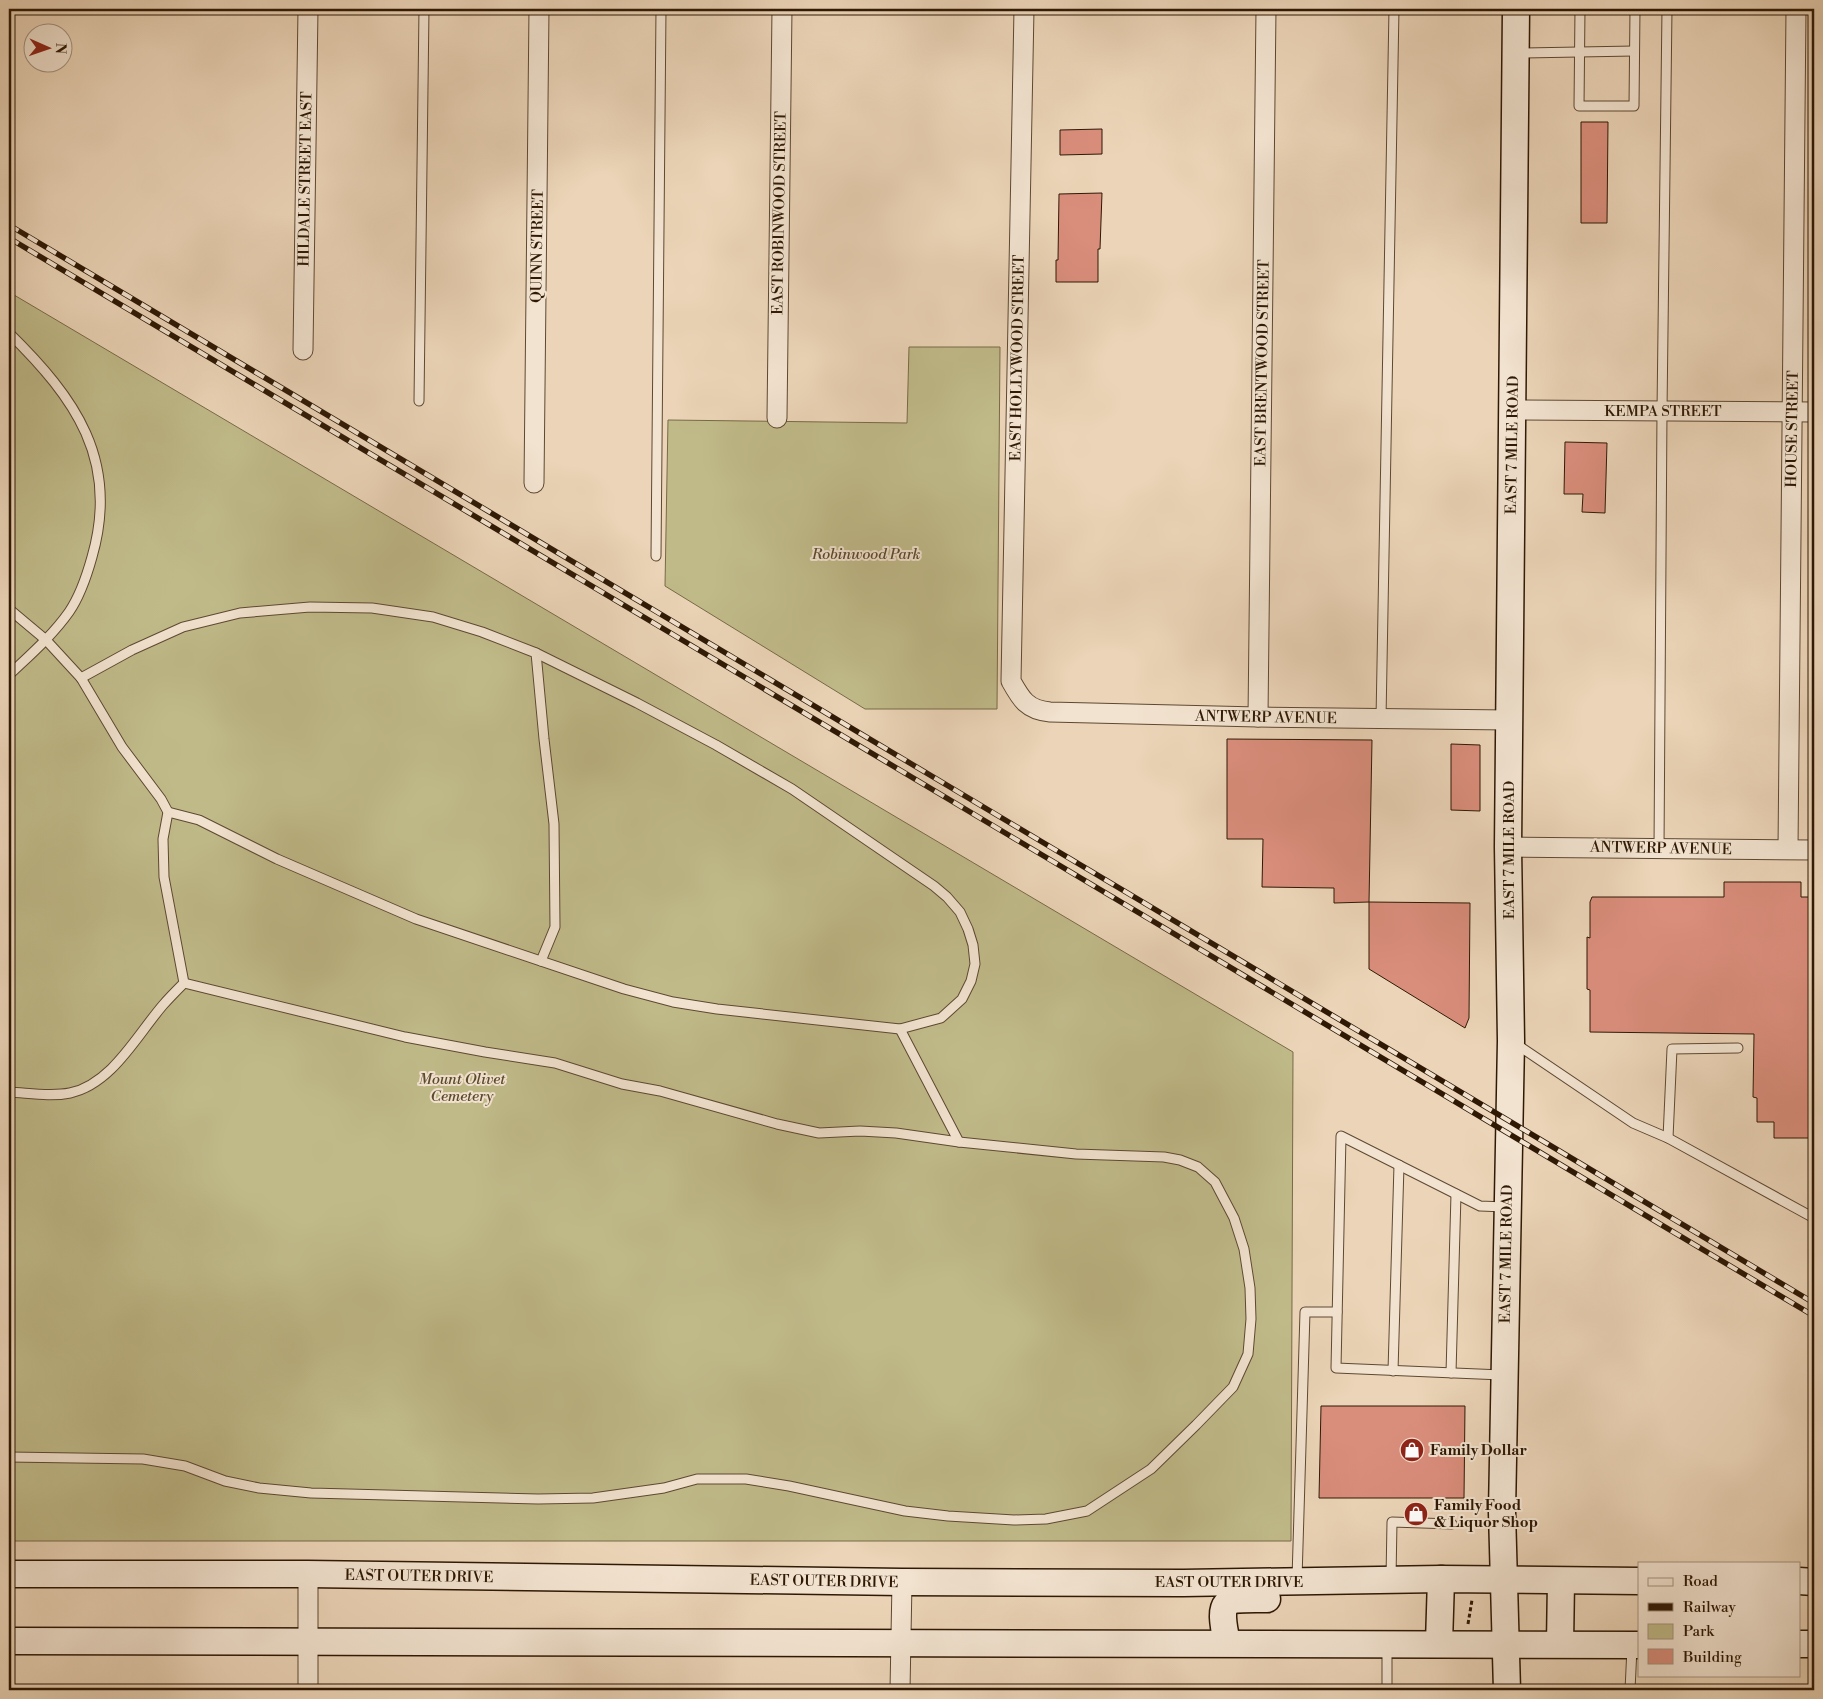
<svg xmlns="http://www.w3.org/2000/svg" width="1823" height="1699" viewBox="0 0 1823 1699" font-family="'Libre Bodoni',serif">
  <rect width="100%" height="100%" fill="#ebd4b7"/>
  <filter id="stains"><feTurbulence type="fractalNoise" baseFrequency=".004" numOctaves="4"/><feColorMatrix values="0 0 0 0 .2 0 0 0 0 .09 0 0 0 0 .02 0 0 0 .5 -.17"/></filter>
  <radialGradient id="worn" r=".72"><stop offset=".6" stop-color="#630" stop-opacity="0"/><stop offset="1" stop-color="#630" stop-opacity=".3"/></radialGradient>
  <!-- green -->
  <g fill="#c0ba89" stroke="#786a47">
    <polygon points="9,292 1293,1052 1291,1541 9,1541"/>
    <polygon points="909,347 1000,347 997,709 865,709 665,586 668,420 907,423"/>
  </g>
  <!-- building -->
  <g fill="#d98d7b" stroke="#2f1905">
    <polygon points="1581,122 1608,122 1607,223 1581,223"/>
    <polygon points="1102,129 1102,154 1060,155 1060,130"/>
    <polygon points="1102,193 1100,249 1098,249 1098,282 1056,282 1056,260 1058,260 1059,194"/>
    <polygon points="1565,442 1607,443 1605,513 1582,512 1583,494 1564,494"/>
    <polygon points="1227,739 1372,740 1369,902 1334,903 1334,888 1262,887 1263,839 1227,839"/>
    <polygon points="1451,744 1480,745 1480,811 1451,810"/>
    <polygon points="1724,882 1801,882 1801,897 1814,897 1814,1138 1774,1138 1774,1122 1757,1122 1757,1098 1753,1097 1754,1034 1590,1032 1590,990 1587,989 1587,937 1590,938 1590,902 1592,897 1724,897"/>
    <polygon points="1369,902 1470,903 1469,1018 1465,1028 1369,969"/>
    <polygon points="1321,1406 1465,1406 1464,1498 1319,1498"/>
  </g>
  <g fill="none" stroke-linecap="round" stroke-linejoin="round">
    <!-- lane casing -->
    <g stroke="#5e4832" stroke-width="11">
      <g id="lane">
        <polyline points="1580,9 1579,106 1634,106 1635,9"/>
        <polyline points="1519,53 1634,51"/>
        <path d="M9 333C75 398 120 460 92 557 87 575 80 596 69 612 52 636 30 655 9 675"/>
        <polyline points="419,401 424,9"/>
        <polyline points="656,556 661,9"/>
        <path d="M9 609 46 640 81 678 122 747 161 799 168 812 163 839 164 877 184 983C177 990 170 997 163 1005 137 1035 112 1084 70 1093 50 1097 29 1093 9 1092"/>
        <polyline points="81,678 132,650 183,627 240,613 310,607 372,608 433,617 482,632 536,653 544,739 554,824 555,927 541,961"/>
        <polyline points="1381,719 1394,9"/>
        <polyline points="168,812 199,820 277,859 416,919 624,989 673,1002 717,1009 900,1029 941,1018 962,999 971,981 975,964 973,945 968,929 960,912 947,897 934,886 792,789 716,745 637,703 536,653"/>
        <polyline points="1659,848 1662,411 1667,9"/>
        <polyline points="900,1029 959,1142"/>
        <polyline points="1516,1044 1633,1123 1668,1138 1814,1218"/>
        <polyline points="1668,1138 1672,1049 1738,1048"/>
        <polyline points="1393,1371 1399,1165"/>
        <polyline points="1451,1373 1456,1194"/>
        <polyline points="1502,1375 1336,1368 1341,1136 1480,1206 1505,1207"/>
        <polyline points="9,1457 143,1459 185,1466 225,1481 259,1488 311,1493 538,1499 593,1498 664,1488 697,1479 746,1479 789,1486 905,1511 948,1516 1014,1520 1046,1519 1087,1511 1151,1469 1196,1425 1233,1387 1248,1354 1251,1319 1250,1288 1244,1249 1234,1218 1215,1182 1198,1167 1180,1160 1164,1157 1076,1154 959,1142 896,1133 860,1131 819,1133 777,1124 660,1091 622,1084 555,1063 485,1052 405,1037 184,983"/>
        <polyline points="1391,1578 1392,1522 1452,1524"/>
        <polyline points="1297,1579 1305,1312 1337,1312"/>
        <polyline points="1387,1690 1387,1646"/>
        <polyline points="1630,1690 1632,1648"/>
      </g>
    </g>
    <!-- street casing -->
    <g stroke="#5e4832" stroke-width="21">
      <g id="street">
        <path d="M1024 9 1011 681C1021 699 1027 710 1050 712L1258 717 1509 720"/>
        <polyline points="303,350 308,9"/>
        <polyline points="1512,410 1814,412"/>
        <polyline points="777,418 782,9"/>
        <polyline points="534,483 539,9"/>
        <polyline points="1258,717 1266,9"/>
        <polyline points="1508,847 1814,850"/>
        <polyline points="1788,849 1796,9"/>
        <polyline points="308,1690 308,1574"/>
        <polyline points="900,1690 902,1582"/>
      </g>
    </g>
    <!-- secondary casing -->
    <g stroke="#2f1905" stroke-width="29">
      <g id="secondary">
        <polyline points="9,1574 308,1574 902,1582 1183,1583 1441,1579 1639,1581"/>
        <polyline points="1799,1581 1814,1582"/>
        <polyline points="9,1641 1639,1645"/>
        <path d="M1227 1643C1217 1596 1224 1599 1267 1599"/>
        <polyline points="1439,1643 1441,1579"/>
        <polyline points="1560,1644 1561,1581"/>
        <polyline points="1799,1644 1814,1644"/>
        <polyline points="1507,1690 1502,1512 1511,1041 1508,847 1516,9"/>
      </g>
    </g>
    <!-- path -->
    <polyline stroke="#2f1905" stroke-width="3" stroke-dasharray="4 2.5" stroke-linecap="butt" points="1468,1624 1472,1600"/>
    <!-- lane -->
    <use href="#lane" stroke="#f2e3d0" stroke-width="9"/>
    <!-- street -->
    <use href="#street" stroke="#f2e3d0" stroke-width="19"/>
    <!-- secondary -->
    <use href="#secondary" stroke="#f2e3d0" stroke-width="26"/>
    <!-- rail casing -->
    <g stroke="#2f1905" stroke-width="5.5">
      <g id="rail">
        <polyline points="9,225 1814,1303"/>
        <polyline points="9,238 1814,1316"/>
      </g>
    </g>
    <!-- rail -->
    <use href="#rail" stroke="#f2e3d0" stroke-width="4" stroke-dasharray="11" stroke-linecap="butt"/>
  </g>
  <!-- icons -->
  <defs>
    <g id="shop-disc" transform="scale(1.25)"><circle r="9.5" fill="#8f2418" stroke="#f2e3d0"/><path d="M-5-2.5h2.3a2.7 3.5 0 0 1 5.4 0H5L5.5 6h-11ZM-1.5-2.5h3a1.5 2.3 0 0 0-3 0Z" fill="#fff"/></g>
  </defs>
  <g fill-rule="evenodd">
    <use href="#shop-disc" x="1412" y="1450"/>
    <use href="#shop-disc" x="1416" y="1514"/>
  </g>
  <g text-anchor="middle" stroke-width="4" stroke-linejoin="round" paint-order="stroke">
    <!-- street labels -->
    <g font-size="15" fill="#2f1905" stroke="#f2e3d0">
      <text transform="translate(305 179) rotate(-89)" y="5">HILDALE STREET EAST</text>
      <text transform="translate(779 213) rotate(-89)" y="5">EAST ROBINWOOD STREET</text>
      <text transform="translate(537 246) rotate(-89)" y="5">QUINN STREET</text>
      <text transform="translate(1017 358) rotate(-89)" y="5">EAST HOLLYWOOD STREET</text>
      <text transform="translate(1262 363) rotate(-89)" y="5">EAST BRENTWOOD STREET</text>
      <text x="1663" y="416">KEMPA STREET</text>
      <text transform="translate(1792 429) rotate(-89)" y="5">HOUSE STREET</text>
      <text transform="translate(1512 445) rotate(-89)" y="5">EAST 7 MILE ROAD</text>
      <text transform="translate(1266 717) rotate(1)" y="5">ANTWERP AVENUE</text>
      <text transform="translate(1661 848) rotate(1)" y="5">ANTWERP AVENUE</text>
      <text transform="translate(1509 850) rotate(-90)" y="5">EAST 7 MILE ROAD</text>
      <text transform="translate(1506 1254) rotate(-89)" y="5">EAST 7 MILE ROAD</text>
      <text transform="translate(419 1576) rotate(1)" y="5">EAST OUTER DRIVE</text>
      <text transform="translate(824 1581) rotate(1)" y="5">EAST OUTER DRIVE</text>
      <text x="1229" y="1587">EAST OUTER DRIVE</text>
    </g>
    <!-- park labels -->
    <g font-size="15" font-style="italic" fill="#5a492d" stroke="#f2e3d0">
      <text x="866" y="559">Robinwood Park</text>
      <text x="462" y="1084">Mount Olivet<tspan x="462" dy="17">Cemetery</tspan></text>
    </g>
    <!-- poi labels -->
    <g font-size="15" font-weight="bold" fill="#2f1905" stroke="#f2e3d0" text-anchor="start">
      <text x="1430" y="1455">Family Dollar</text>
      <text x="1434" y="1510">Family Food<tspan x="1434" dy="17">&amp; Liquor Shop</tspan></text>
    </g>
  </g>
  <!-- margin -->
  <rect width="1823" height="1699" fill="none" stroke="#ebd4b7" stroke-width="30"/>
  <rect x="10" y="10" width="1803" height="1679" fill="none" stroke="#2f1905" stroke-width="2.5"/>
  <rect x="15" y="15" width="1793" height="1669" fill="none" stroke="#2f1905"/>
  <!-- legend -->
  <rect x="1638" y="1562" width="162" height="115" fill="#f2e3d0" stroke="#a4927f"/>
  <rect x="1648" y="1578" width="25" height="8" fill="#f2e3d0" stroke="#a4927f"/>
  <text x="1683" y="1586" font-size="15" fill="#2f1905">Road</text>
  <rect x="1648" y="1603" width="25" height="8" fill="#2f1905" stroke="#a4927f"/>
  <text x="1683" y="1612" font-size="15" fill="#2f1905">Railway</text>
  <rect x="1648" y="1624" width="25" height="15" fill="#c0ba89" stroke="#a4927f"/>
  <text x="1683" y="1636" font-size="15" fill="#2f1905">Park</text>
  <rect x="1648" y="1649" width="25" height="15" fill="#d98d7b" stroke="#a4927f"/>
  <text x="1683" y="1662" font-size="15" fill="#2f1905">Building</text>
  <!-- north arrow -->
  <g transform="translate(48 48) rotate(92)"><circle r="24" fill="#f2e3d0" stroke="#a4927f"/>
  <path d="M0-4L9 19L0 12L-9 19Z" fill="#8f2418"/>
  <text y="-8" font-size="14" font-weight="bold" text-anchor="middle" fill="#2f1905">N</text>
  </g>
  <rect width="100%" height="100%" filter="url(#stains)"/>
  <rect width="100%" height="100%" fill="url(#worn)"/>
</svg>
